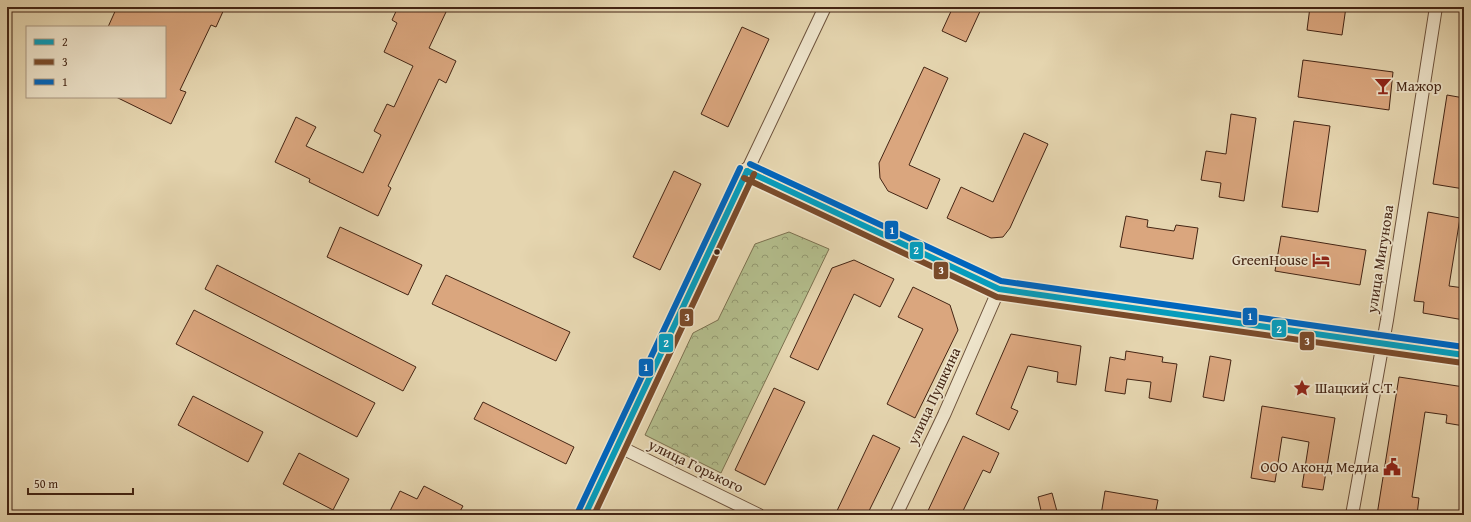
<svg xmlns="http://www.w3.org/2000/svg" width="1471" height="522" viewBox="0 0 1471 522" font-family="'Gentium Book Plus',serif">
  <defs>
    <pattern id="forest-crowns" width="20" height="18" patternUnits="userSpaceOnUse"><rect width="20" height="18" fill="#b3bd8c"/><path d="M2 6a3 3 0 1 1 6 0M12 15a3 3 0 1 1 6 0" fill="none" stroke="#939971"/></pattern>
  </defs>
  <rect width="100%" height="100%" fill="#e5d5af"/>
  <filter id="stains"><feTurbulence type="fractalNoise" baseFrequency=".005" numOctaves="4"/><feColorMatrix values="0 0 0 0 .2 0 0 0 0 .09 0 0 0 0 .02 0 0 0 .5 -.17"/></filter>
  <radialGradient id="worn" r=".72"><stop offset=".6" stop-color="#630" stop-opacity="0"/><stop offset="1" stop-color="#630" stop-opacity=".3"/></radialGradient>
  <!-- forest -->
  <polygon fill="url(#forest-crowns)" stroke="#7c7150" points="789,232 829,249 721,473 645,435 693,333 718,320 755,244"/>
  <!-- building -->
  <g fill="#daa67e" stroke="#442514">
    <polygon points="117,7 225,7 216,27 211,25 180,90 186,92 171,124 116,97 165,97 165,27 108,27"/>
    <polygon points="398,7 436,7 446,12 429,48 456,61 446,83 439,79 388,186 391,188 378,216 309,182 310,179 275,162 296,117 316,127 306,146 363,173 381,135 374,131 387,104 394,107 413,66 384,52 397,23 392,20"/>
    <polygon points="953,7 982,7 966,42 942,31"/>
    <polygon points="1310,7 1346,7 1342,35 1307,30"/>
    <polygon points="742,27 769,39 728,127 701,114"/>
    <polygon points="1303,60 1393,72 1389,110 1298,97"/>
    <polygon points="924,67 948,78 909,165 940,179 927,209 888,191 880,178 879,163"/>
    <polygon points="1447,95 1464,98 1464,189 1433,184"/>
    <polygon points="1231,114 1256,118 1244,201 1219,197 1221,183 1201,180 1206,151 1226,154"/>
    <polygon points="1294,121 1330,126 1318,212 1282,207"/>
    <polygon points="1024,133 1048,144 1010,228 1003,237 991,238 947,218 961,187 993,202"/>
    <polygon points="674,171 701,184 660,270 633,257"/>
    <polygon points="1428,212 1460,218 1449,286 1464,288 1464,320 1423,313 1424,302 1414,301"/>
    <polygon points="1126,216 1148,220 1147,227 1174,231 1176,225 1198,228 1193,259 1120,247"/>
    <polygon points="340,227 422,265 408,295 327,257"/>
    <polygon points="1281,236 1366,250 1360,285 1275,271"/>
    <polygon points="854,260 894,279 880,307 854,294 818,370 790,357 832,268"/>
    <polygon points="217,265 416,367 403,391 205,289"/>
    <polygon points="446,275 570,332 556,361 432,304"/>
    <polygon points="913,287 950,305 958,330 915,418 887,404 923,329 898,317"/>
    <polygon points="194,310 375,403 357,437 176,344"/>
    <polygon points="1011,334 1081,346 1076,385 1057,382 1058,372 1028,366 1011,408 1018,411 1009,430 976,414"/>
    <polygon points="1126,351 1163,357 1162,362 1177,364 1171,402 1149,398 1151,382 1127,379 1125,394 1105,391 1110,357 1125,360"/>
    <polygon points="1210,356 1231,360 1224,401 1203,397"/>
    <polygon points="1399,377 1464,387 1464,426 1446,423 1447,415 1425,412 1412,497 1419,498 1417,515 1377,515"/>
    <polygon points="774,388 805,402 765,485 735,470"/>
    <polygon points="193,396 263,432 248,462 178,425"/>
    <polygon points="483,402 574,447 566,464 474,419"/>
    <polygon points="1262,406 1335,418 1323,490 1302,487 1309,442 1282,437 1275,482 1251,478"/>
    <polygon points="873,435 900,448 867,515 835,515"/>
    <polygon points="963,436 999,453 990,473 983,470 961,515 926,515"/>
    <polygon points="299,453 349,479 333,510 283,484"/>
    <polygon points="424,486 463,506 458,515 388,515 400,491 417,499"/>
    <polygon points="1105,491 1158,500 1155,515 1101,515"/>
    <polygon points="1052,493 1058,515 1042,515 1038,497"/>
  </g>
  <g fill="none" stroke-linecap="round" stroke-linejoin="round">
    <!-- street casing -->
    <g stroke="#6c513b" stroke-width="14">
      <g id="street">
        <polyline points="747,171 825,7"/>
        <polyline points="618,446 759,515"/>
        <polyline points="896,515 944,415 999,289"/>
        <polyline points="1352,515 1387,320 1436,7"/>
      </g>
    </g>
    <!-- secondary casing -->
    <g stroke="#442514" stroke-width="18">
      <polyline id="secondary" points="585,515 747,171 999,289 1464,355"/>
    </g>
    <!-- street -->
    <use href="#street" stroke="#eee4cb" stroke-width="12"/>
    <!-- secondary -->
    <use href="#secondary" stroke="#eee4cb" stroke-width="17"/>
    <!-- bus-1 casing -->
    <g stroke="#eee4cb" stroke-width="9">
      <g id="bus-1">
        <polyline points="747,171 999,289 1464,355"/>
        <polyline points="585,515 747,171"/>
      </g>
    </g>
    <!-- bus-2 casing -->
    <g stroke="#eee4cb" stroke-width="9">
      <g id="bus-2">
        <polyline points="744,178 997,297 1463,363"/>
        <polyline points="594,515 754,174"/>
      </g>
    </g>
    <!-- bus-3 casing -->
    <g stroke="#eee4cb" stroke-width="9">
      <g id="bus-3">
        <polyline points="750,164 1001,281 1464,347"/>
        <polyline points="578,512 740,168"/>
      </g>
    </g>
    <!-- bus-1 -->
    <use href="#bus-1" stroke="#079cbb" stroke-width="6"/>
    <!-- bus-2 -->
    <use href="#bus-2" stroke="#7a4b2a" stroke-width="6"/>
    <!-- bus-3 -->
    <use href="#bus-3" stroke="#0065bd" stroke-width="6"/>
  </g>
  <!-- icons -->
  <defs>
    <g id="bar-bare" transform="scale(1.38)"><path d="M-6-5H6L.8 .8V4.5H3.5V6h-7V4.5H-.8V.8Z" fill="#8f2418" stroke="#eee4cb" stroke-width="2.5" paint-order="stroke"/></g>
    <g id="hotel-bare" transform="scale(1.38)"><path d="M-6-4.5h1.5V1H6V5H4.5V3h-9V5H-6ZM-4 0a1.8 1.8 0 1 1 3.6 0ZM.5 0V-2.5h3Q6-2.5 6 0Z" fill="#8f2418" stroke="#eee4cb" stroke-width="2.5" paint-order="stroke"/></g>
    <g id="sight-bare" transform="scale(1.38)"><path d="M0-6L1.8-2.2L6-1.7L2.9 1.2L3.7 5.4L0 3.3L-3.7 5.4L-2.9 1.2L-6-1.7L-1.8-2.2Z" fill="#8f2418" stroke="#eee4cb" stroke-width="2.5" paint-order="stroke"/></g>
    <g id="civic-bare" transform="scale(1.38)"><path d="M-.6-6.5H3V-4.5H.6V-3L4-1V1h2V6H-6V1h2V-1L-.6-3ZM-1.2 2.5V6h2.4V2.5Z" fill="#8f2418" stroke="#eee4cb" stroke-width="2.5" paint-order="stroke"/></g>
  </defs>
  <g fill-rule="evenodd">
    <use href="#bar-bare" x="1383" y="86"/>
    <use href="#hotel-bare" x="1321" y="260"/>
    <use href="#sight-bare" x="1302" y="388"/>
    <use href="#civic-bare" x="1392" y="467"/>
  </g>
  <!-- markers -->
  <circle fill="#442514" stroke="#eee4cb" stroke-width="1.5" cx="717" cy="252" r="3.5"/>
  <g text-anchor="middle" stroke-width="3.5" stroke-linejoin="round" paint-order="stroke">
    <!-- poi labels -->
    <g font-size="15" fill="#442514" stroke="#eee4cb" text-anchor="start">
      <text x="1396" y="91">Мажор</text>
      <text x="1308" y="265" text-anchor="end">GreenHouse</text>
      <text x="1315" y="393">Шацкий С.Т.</text>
      <text x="1379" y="472" text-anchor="end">ООО Аконд Медиа</text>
    </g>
    <!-- street labels -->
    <g font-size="15" fill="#442514" stroke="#eee4cb">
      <text transform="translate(1380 259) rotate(-81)" y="5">улица Мигунова</text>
      <text transform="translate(934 396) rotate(-65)" y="5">улица Пушкина</text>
      <text transform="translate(696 466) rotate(26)" y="5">улица Горького</text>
    </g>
  </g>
  <g stroke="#eee4cb" stroke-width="1.5">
    <rect x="884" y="220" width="15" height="20" rx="4" fill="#0065bd"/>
    <rect x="909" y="241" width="15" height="19" rx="4" fill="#079cbb"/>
    <rect x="933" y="261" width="16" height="19" rx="4" fill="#7a4b2a"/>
    <rect x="1242" y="307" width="16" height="19" rx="4" fill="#0065bd"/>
    <rect x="679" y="308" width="15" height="19" rx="4" fill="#7a4b2a"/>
    <rect x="1271" y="319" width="16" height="19" rx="4" fill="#079cbb"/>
    <rect x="1299" y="331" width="16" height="20" rx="4" fill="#7a4b2a"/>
    <rect x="658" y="333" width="16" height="20" rx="4" fill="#079cbb"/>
    <rect x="638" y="358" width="16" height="19" rx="4" fill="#0065bd"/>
  </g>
  <g font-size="11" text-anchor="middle" font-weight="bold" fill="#fff">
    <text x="892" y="234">1</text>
    <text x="916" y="254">2</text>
    <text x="941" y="274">3</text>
    <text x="1250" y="320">1</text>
    <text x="687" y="321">3</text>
    <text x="1279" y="333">2</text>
    <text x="1307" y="345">3</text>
    <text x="666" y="347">2</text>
    <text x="646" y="371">1</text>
  </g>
  <!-- margin -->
  <rect width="1471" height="522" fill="none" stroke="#e5d5af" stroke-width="24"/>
  <rect x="8" y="8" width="1455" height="506" fill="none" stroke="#442514" stroke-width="2"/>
  <rect x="12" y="12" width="1447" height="498" fill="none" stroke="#442514"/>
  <!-- legend -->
  <rect x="26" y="26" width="140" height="72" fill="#eee4cb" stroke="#aa9882"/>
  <rect x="34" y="39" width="20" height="6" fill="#079cbb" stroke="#aa9882"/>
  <text x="62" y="46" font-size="12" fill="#442514">2</text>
  <rect x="34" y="59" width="20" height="6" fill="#7a4b2a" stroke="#aa9882"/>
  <text x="62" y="66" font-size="12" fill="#442514">3</text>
  <rect x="34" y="79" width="20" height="6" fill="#0065bd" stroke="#aa9882"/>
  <text x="62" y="86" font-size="12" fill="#442514">1</text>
  <!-- scale -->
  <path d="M28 488v6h105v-6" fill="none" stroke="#442514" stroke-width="2"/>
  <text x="34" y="488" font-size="12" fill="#442514" stroke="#eee4cb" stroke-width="3" paint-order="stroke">50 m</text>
  <rect width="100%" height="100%" filter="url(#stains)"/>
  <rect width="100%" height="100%" fill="url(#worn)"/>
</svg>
